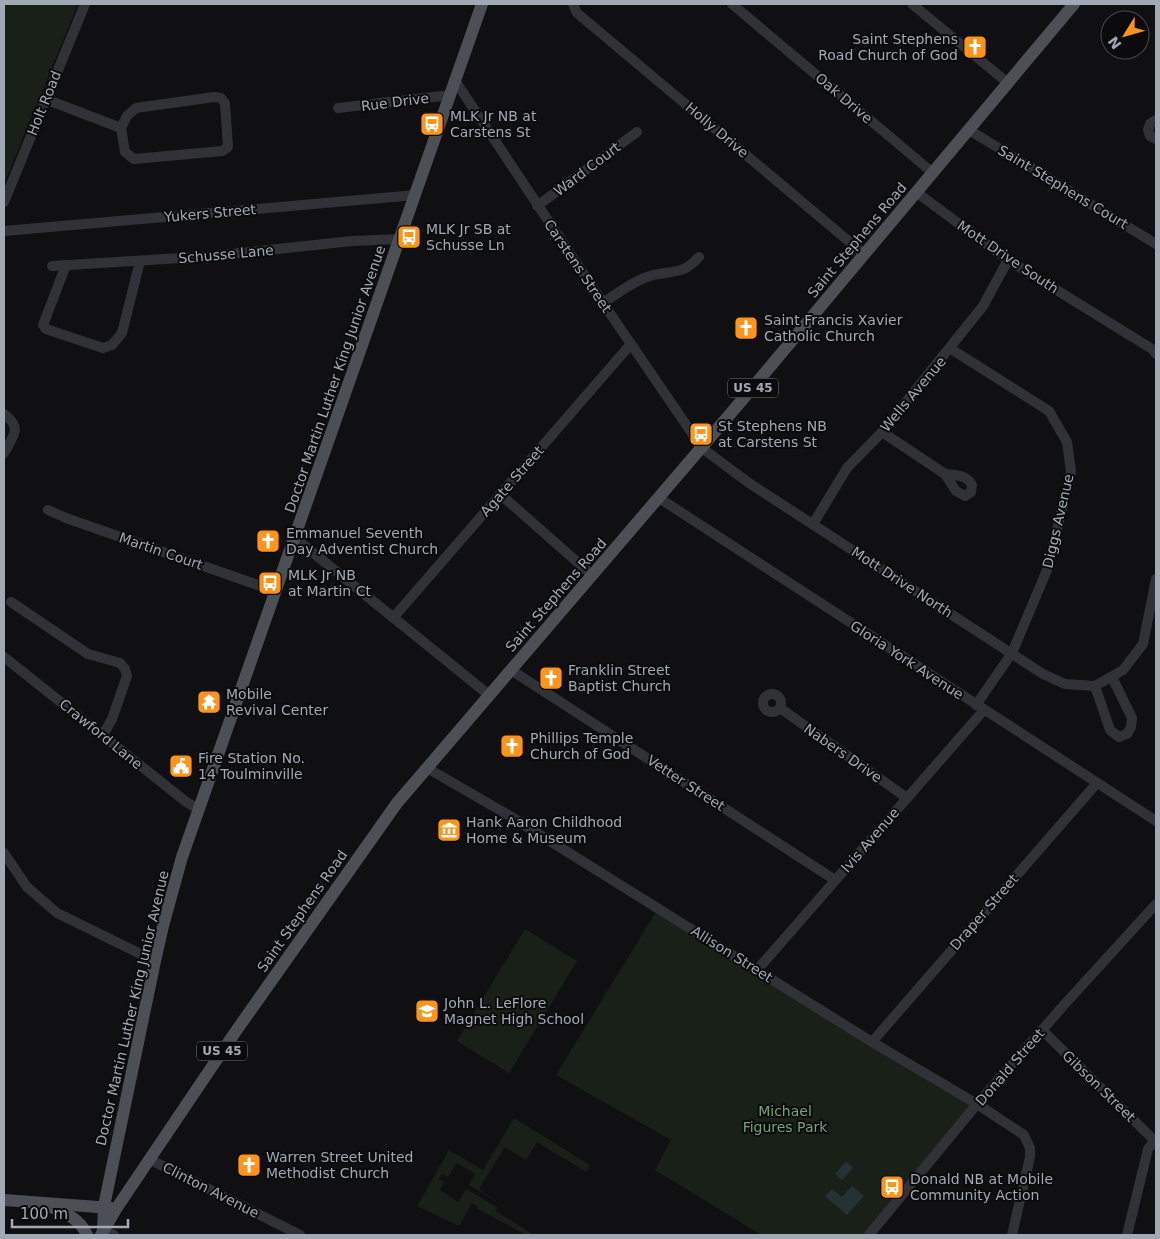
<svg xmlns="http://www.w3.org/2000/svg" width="1160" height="1239" viewBox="0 0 1160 1239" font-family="'DejaVu Sans',sans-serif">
  <rect width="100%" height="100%" fill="#101012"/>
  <!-- green -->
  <g fill="#182018">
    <polygon points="4,4 78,4 4,184"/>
    <polygon points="657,910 973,1105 866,1235 761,1235 655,1170 671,1140 556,1075"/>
    <polygon points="525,929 577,961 509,1073 457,1041"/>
    <polygon points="514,1118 590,1165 586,1172 537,1142 526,1160 505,1147 479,1189 499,1203 469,1185 475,1174 457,1163 448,1177 442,1174 439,1179 444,1182 440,1190 458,1202 466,1189 497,1207 496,1211 534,1235 535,1233 538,1235 526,1235 478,1209 477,1206 472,1203 459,1226 417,1206 449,1150 483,1170"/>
  </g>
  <!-- water -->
  <g fill="#263136">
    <polygon points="846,1161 853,1168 842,1180 835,1174"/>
    <polygon points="852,1186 864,1196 847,1215 825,1196 832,1189 842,1197"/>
  </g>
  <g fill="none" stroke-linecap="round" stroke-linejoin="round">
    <!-- minor -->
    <g stroke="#313237" stroke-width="10">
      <polyline points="573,4 577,13 864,254"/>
      <polyline points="732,4 933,173"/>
      <polyline points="912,4 1008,83"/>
      <polyline points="456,82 603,303 702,448 749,483 1043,674 1065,684 1095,686 1123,670 1143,644 1156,579"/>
      <polyline points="45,99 121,128 127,116 136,108 214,97 221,98 225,103 228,147 222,151 134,159 125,152 121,128"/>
      <polyline points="338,108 451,95"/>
      <polyline points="1156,120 1150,124 1148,130 1150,136 1156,139"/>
      <polyline points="969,130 1156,244"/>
      <polyline points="916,192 1008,260 1152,349 1156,354"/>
      <polyline points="4,202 85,4"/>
      <polyline points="537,206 637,132"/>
      <polyline points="4,231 416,195"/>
      <polyline points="66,265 43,325 46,329 103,348 112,345 122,333 140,261"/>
      <polyline points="52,266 213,256 352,241 401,239"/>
      <path d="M603 303C617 294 633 281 650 276 673 269 680 277 699 257"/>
      <polyline points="951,349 1049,411 1067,442 1071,472 1047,570 1012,653 976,705"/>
      <path d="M4 414C23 428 13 436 4 453"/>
      <polyline points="882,432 945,474"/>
      <path d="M945 474C956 475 967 475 972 485L971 492 965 496 956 491Z"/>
      <polyline points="500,494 592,575"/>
      <polyline points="659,498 1156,821"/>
      <polyline points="48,510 66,518 275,591"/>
      <polyline points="813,524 847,468 882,432 983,306 1008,260"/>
      <polyline points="295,538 489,695"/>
      <polyline points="11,602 88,654 120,663 125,669 127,676 112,719 103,735"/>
      <polyline points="393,618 630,345"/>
      <polyline points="4,657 185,801 199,810"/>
      <polyline points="511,670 835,880"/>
      <polyline points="1095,686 1110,730 1119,737 1127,734 1131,727 1132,718 1112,677"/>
      <circle cx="772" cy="703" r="9"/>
      <polyline points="780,708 907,798"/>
      <polyline points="427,768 510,816 872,1042 977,1104 1024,1135 1030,1148 1030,1157 1012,1235"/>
      <polyline points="4,853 27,887 57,913 155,961"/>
      <polyline points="757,970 984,710"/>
      <polyline points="1042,1030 1156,1142"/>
      <polyline points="872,1042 1097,783"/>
      <polyline points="149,1159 300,1235"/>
      <polyline points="103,1230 114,1235"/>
      <polyline points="869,1235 977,1104 1064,1005 1156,904"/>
      <polyline points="1127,1235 1148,1149 1155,1140"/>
    </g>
    <!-- major -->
    <g stroke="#4c5056" stroke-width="12">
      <polyline points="4,1200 111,1208"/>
      <path d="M51 1207C67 1214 80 1219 87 1235"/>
      <polyline points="103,1229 104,1206 155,961 163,926 182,857 482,4"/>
      <polyline points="101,1235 116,1209 236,1031 397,803 743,399 1074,4"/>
    </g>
  </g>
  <!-- icons -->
  <defs>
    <g id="church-square" transform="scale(1.25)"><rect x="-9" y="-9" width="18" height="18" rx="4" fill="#ff941b" stroke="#0b0b0d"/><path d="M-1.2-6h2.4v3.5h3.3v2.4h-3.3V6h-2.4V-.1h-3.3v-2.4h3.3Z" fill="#fff"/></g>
    <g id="bus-square" transform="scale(1.25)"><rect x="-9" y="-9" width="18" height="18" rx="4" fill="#ff941b" stroke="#0b0b0d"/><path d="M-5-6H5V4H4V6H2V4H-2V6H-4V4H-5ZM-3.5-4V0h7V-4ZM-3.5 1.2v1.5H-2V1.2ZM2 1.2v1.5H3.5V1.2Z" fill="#fff"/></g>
    <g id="temple-square" transform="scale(1.25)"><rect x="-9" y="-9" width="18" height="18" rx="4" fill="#ff941b" stroke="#0b0b0d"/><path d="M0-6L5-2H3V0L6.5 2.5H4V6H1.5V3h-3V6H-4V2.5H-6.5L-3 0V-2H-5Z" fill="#fff"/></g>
    <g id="civic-square" transform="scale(1.25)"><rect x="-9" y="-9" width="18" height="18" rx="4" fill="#ff941b" stroke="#0b0b0d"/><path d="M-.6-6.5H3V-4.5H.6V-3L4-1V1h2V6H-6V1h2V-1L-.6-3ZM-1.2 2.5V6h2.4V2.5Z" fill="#fff"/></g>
    <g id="museum-square" transform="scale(1.25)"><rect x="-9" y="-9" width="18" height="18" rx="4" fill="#ff941b" stroke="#0b0b0d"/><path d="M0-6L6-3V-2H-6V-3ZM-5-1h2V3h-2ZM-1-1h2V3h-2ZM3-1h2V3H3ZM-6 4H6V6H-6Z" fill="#fff"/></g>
    <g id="school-square" transform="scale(1.25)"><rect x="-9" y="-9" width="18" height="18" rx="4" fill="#ff941b" stroke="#0b0b0d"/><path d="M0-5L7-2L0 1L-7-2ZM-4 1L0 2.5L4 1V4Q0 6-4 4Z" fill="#fff"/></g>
  </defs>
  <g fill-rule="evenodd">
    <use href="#church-square" x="975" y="47"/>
    <use href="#bus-square" x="432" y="124"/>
    <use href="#bus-square" x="409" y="237"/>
    <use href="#church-square" x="746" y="328"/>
    <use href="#bus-square" x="701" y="434"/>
    <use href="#church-square" x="268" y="541"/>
    <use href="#bus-square" x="270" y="583"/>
    <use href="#church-square" x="551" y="678"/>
    <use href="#temple-square" x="209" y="702"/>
    <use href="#church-square" x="512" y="746"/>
    <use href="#civic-square" x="181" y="766"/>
    <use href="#museum-square" x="449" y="830"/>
    <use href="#school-square" x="427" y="1011"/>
    <use href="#church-square" x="249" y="1165"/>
    <use href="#bus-square" x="892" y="1187"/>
  </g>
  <g text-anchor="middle" stroke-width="4" stroke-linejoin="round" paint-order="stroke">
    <!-- shield labels -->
    <g fill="#0b0b0d" stroke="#737a82" stroke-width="1">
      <rect x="728" y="378.5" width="50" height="19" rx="4"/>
      <rect x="197" y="1041.5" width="50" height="19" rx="4"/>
    </g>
    <g font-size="12" font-weight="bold" fill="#a0a9b4">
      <text x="753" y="392">US 45</text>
      <text x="222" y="1055">US 45</text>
    </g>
    <!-- poi labels -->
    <g font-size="14" fill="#a0a9b4" stroke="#0b0b0d" text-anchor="start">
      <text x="958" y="44" text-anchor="end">Saint Stephens<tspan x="958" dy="16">Road Church of God</tspan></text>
      <text x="450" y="121">MLK Jr NB at<tspan x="450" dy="16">Carstens St</tspan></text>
      <text x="426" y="234">MLK Jr SB at<tspan x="426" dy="16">Schusse Ln</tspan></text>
      <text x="764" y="325">Saint Francis Xavier<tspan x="764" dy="16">Catholic Church</tspan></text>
      <text x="718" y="431">St Stephens NB<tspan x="718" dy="16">at Carstens St</tspan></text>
      <text x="286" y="538">Emmanuel Seventh<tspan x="286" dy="16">Day Adventist Church</tspan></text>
      <text x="288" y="580">MLK Jr NB<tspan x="288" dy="16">at Martin Ct</tspan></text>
      <text x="568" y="675">Franklin Street<tspan x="568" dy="16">Baptist Church</tspan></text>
      <text x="226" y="699">Mobile<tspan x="226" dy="16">Revival Center</tspan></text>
      <text x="530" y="743">Phillips Temple<tspan x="530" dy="16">Church of God</tspan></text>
      <text x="198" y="763">Fire Station No.<tspan x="198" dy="16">14 Toulminville</tspan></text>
      <text x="466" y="827">Hank Aaron Childhood<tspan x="466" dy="16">Home &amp; Museum</tspan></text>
      <text x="444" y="1008">John L. LeFlore<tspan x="444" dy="16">Magnet High School</tspan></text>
      <text x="266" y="1162">Warren Street United<tspan x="266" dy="16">Methodist Church</tspan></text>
      <text x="910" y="1184">Donald NB at Mobile<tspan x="910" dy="16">Community Action</tspan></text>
    </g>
    <!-- street labels -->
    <g font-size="14" fill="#a0a9b4" stroke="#0b0b0d">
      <text transform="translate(844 98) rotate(40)" y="5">Oak Drive</text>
      <text transform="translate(395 102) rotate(-7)" y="5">Rue Drive</text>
      <text transform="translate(44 103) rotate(-68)" y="5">Holt Road</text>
      <text transform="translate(717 130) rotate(40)" y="5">Holly Drive</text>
      <text transform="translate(587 169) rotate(-37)" y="5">Ward Court</text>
      <text transform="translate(1063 187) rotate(31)" y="5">Saint Stephens Court</text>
      <text transform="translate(210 213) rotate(-5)" y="5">Yukers Street</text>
      <text transform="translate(857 240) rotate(-50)" y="5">Saint Stephens Road</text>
      <text transform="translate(226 254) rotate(-5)" y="5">Schusse Lane</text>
      <text transform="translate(1008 257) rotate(34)" y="5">Mott Drive South</text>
      <text transform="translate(578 266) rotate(56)" y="5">Carstens Street</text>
      <text transform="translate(335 379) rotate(-71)" y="5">Doctor Martin Luther King Junior Avenue</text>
      <text transform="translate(913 394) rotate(-50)" y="5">Wells Avenue</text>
      <text transform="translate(512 481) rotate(-49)" y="5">Agate Street</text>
      <text transform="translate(1058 521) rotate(-77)" y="5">Diggs Avenue</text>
      <text transform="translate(161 551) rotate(19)" y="5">Martin Court</text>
      <text transform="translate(902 582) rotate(33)" y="5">Mott Drive North</text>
      <text transform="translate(556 595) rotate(-49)" y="5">Saint Stephens Road</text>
      <text transform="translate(907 660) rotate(33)" y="5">Gloria York Avenue</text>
      <text transform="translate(101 734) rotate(39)" y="5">Crawford Lane</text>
      <text transform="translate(843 753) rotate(35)" y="5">Nabers Drive</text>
      <text transform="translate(686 783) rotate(33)" y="5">Vetter Street</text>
      <text transform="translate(870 840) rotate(-49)" y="5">Ivis Avenue</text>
      <text transform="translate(302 911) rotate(-55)" y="5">Saint Stephens Road</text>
      <text transform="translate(984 912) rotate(-49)" y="5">Draper Street</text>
      <text transform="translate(732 954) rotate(32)" y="5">Allison Street</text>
      <text transform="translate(132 1008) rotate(-77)" y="5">Doctor Martin Luther King Junior Avenue</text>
      <text transform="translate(1010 1067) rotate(-49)" y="5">Donald Street</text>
      <text transform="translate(1099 1086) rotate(44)" y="5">Gibson Street</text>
      <text transform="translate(211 1190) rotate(27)" y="5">Clinton Avenue</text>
    </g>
    <!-- park labels -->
    <g font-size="14" fill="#78a175" stroke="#0b0b0d">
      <text x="785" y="1116">Michael<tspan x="785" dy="16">Figures Park</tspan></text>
    </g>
  </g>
  <!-- border -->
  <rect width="1160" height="1239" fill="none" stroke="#a0a9b4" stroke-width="10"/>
  <!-- north arrow -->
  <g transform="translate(1125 35) rotate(233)"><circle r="24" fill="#0b0b0d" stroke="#474a50"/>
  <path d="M0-4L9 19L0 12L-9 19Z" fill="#ff941b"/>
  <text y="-8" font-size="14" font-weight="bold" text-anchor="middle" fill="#a0a9b4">N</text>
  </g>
  <!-- scale -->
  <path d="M12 1219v8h116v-8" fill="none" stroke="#a0a9b4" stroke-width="2.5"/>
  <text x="20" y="1219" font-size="15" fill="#a0a9b4" stroke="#0b0b0d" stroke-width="4" paint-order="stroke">100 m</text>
</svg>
